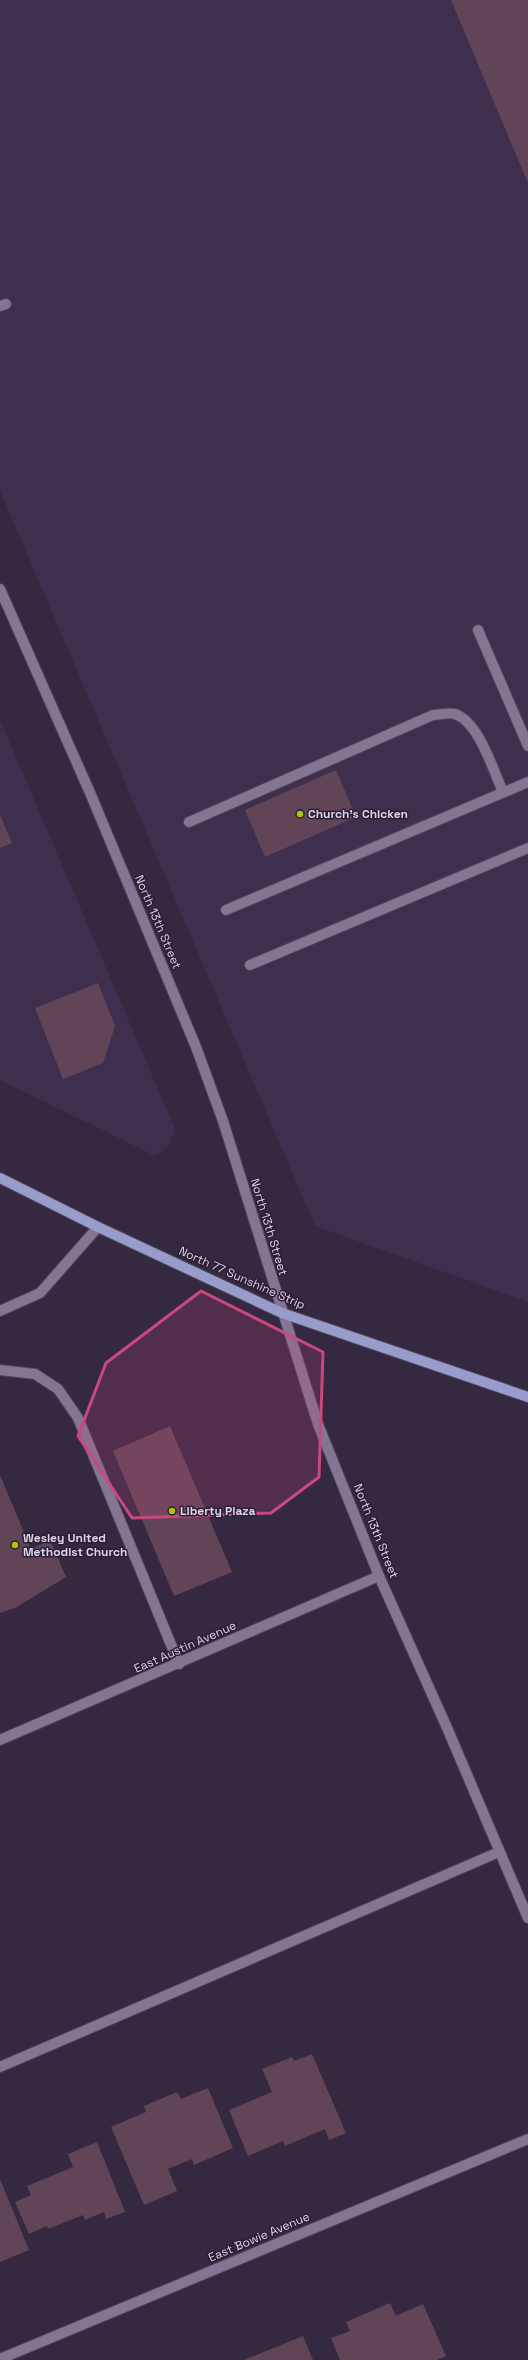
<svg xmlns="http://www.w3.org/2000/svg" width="528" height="2360" viewBox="0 0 528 2360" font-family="'Space Grotesk',sans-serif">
  <rect width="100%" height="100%" fill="#352841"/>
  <!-- built -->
  <g fill="#3f2f4e">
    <polygon points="0,0 528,0 528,1302 315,1226 0,491"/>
    <polygon points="0,720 175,1129 169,1146 155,1156 0,1080"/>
  </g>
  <!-- building -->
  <g fill="#614557">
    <polygon points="451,0 528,0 528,183"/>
    <polygon points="336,770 356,817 265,857 245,810"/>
    <polygon points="0,815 12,843 0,848"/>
    <polygon points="98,983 115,1026 103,1063 63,1079 35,1008"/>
    <polygon points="170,1426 232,1572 174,1596 113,1451"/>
    <polygon points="0,1475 31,1549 50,1540 66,1577 15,1608 0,1613"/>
    <polygon points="312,2054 346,2133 329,2140 325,2129 285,2146 283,2141 248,2156 229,2110 272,2092 262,2069 292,2057 294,2061"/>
    <polygon points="208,2088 233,2148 194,2165 192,2159 168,2169 177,2191 144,2205 111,2127 146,2112 144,2106 177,2092 181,2099"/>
    <polygon points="97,2142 125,2212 106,2219 104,2212 85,2220 83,2215 48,2229 47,2226 29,2234 15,2202 31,2195 27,2186 73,2167 68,2154"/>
    <polygon points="0,2179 29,2250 0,2262"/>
    <polygon points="390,2303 396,2316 423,2304 446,2356 437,2360 340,2360 331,2338 350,2331 346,2322"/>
    <polygon points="303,2336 313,2360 244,2360"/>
  </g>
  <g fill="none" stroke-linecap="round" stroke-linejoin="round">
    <!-- minor casing -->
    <g stroke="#4e4459" stroke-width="12">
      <g id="minor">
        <polyline points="0,306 6,304"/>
        <polyline points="0,589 91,795 196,1047 223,1121 318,1424 379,1576 448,1730 528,1918"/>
        <polyline points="478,630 528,746"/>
        <path d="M189 822 433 715C439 715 449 712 455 714 479 722 493 770 503 792"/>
        <polyline points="226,910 528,782"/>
        <polyline points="250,965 528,848"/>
        <polyline points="0,1311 40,1293 98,1227"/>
        <polyline points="0,1370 35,1374 58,1389 78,1418 179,1664"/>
        <polyline points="0,1740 379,1576"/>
        <polyline points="0,2067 499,1852"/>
        <polyline points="0,2359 528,2139"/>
      </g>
    </g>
    <!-- major casing -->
    <g stroke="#4e4459" stroke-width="12">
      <polyline id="major" points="0,1178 98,1227 282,1313 528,1397"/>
    </g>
    <!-- minor -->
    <use href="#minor" stroke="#847693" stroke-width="10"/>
    <!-- major -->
    <use href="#major" stroke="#989cca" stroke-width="10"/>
  </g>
  <!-- marked area -->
  <path fill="#c9487e" fill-opacity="0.2" stroke="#c9487e" stroke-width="3" stroke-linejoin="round" d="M201 1291 323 1352 319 1477 271 1513 132 1518 78 1436 106 1363Z"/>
  <!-- markers -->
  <g fill="#b0c502" stroke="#2b1e36" stroke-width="1.5">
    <circle cx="300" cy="814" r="4"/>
    <circle cx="172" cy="1511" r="4"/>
    <circle cx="15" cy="1545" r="4"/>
  </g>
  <g text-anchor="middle" stroke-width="3" stroke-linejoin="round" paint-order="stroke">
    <!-- poi labels -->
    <g font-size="12" font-weight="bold" fill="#ded7e7" stroke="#2b1e36" text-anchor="start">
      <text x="308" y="818">Church's Chicken</text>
      <text x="180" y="1515">Liberty Plaza</text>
      <text x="23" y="1542">Wesley United<tspan x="23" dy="14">Methodist Church</tspan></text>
    </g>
    <!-- street labels -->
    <g font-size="12" fill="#ded7e7" stroke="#2b1e36">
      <text transform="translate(158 922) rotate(67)" y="4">North 13th Street</text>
      <text transform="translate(269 1227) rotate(73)" y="4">North 13th Street</text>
      <text transform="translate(242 1278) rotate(24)" y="4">North 77 Sunshine Strip</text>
      <text transform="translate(376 1531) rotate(68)" y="4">North 13th Street</text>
      <text transform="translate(185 1647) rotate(-24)" y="4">East Austin Avenue</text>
      <text transform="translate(259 2237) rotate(-23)" y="4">East Bowie Avenue</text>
    </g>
  </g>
</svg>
